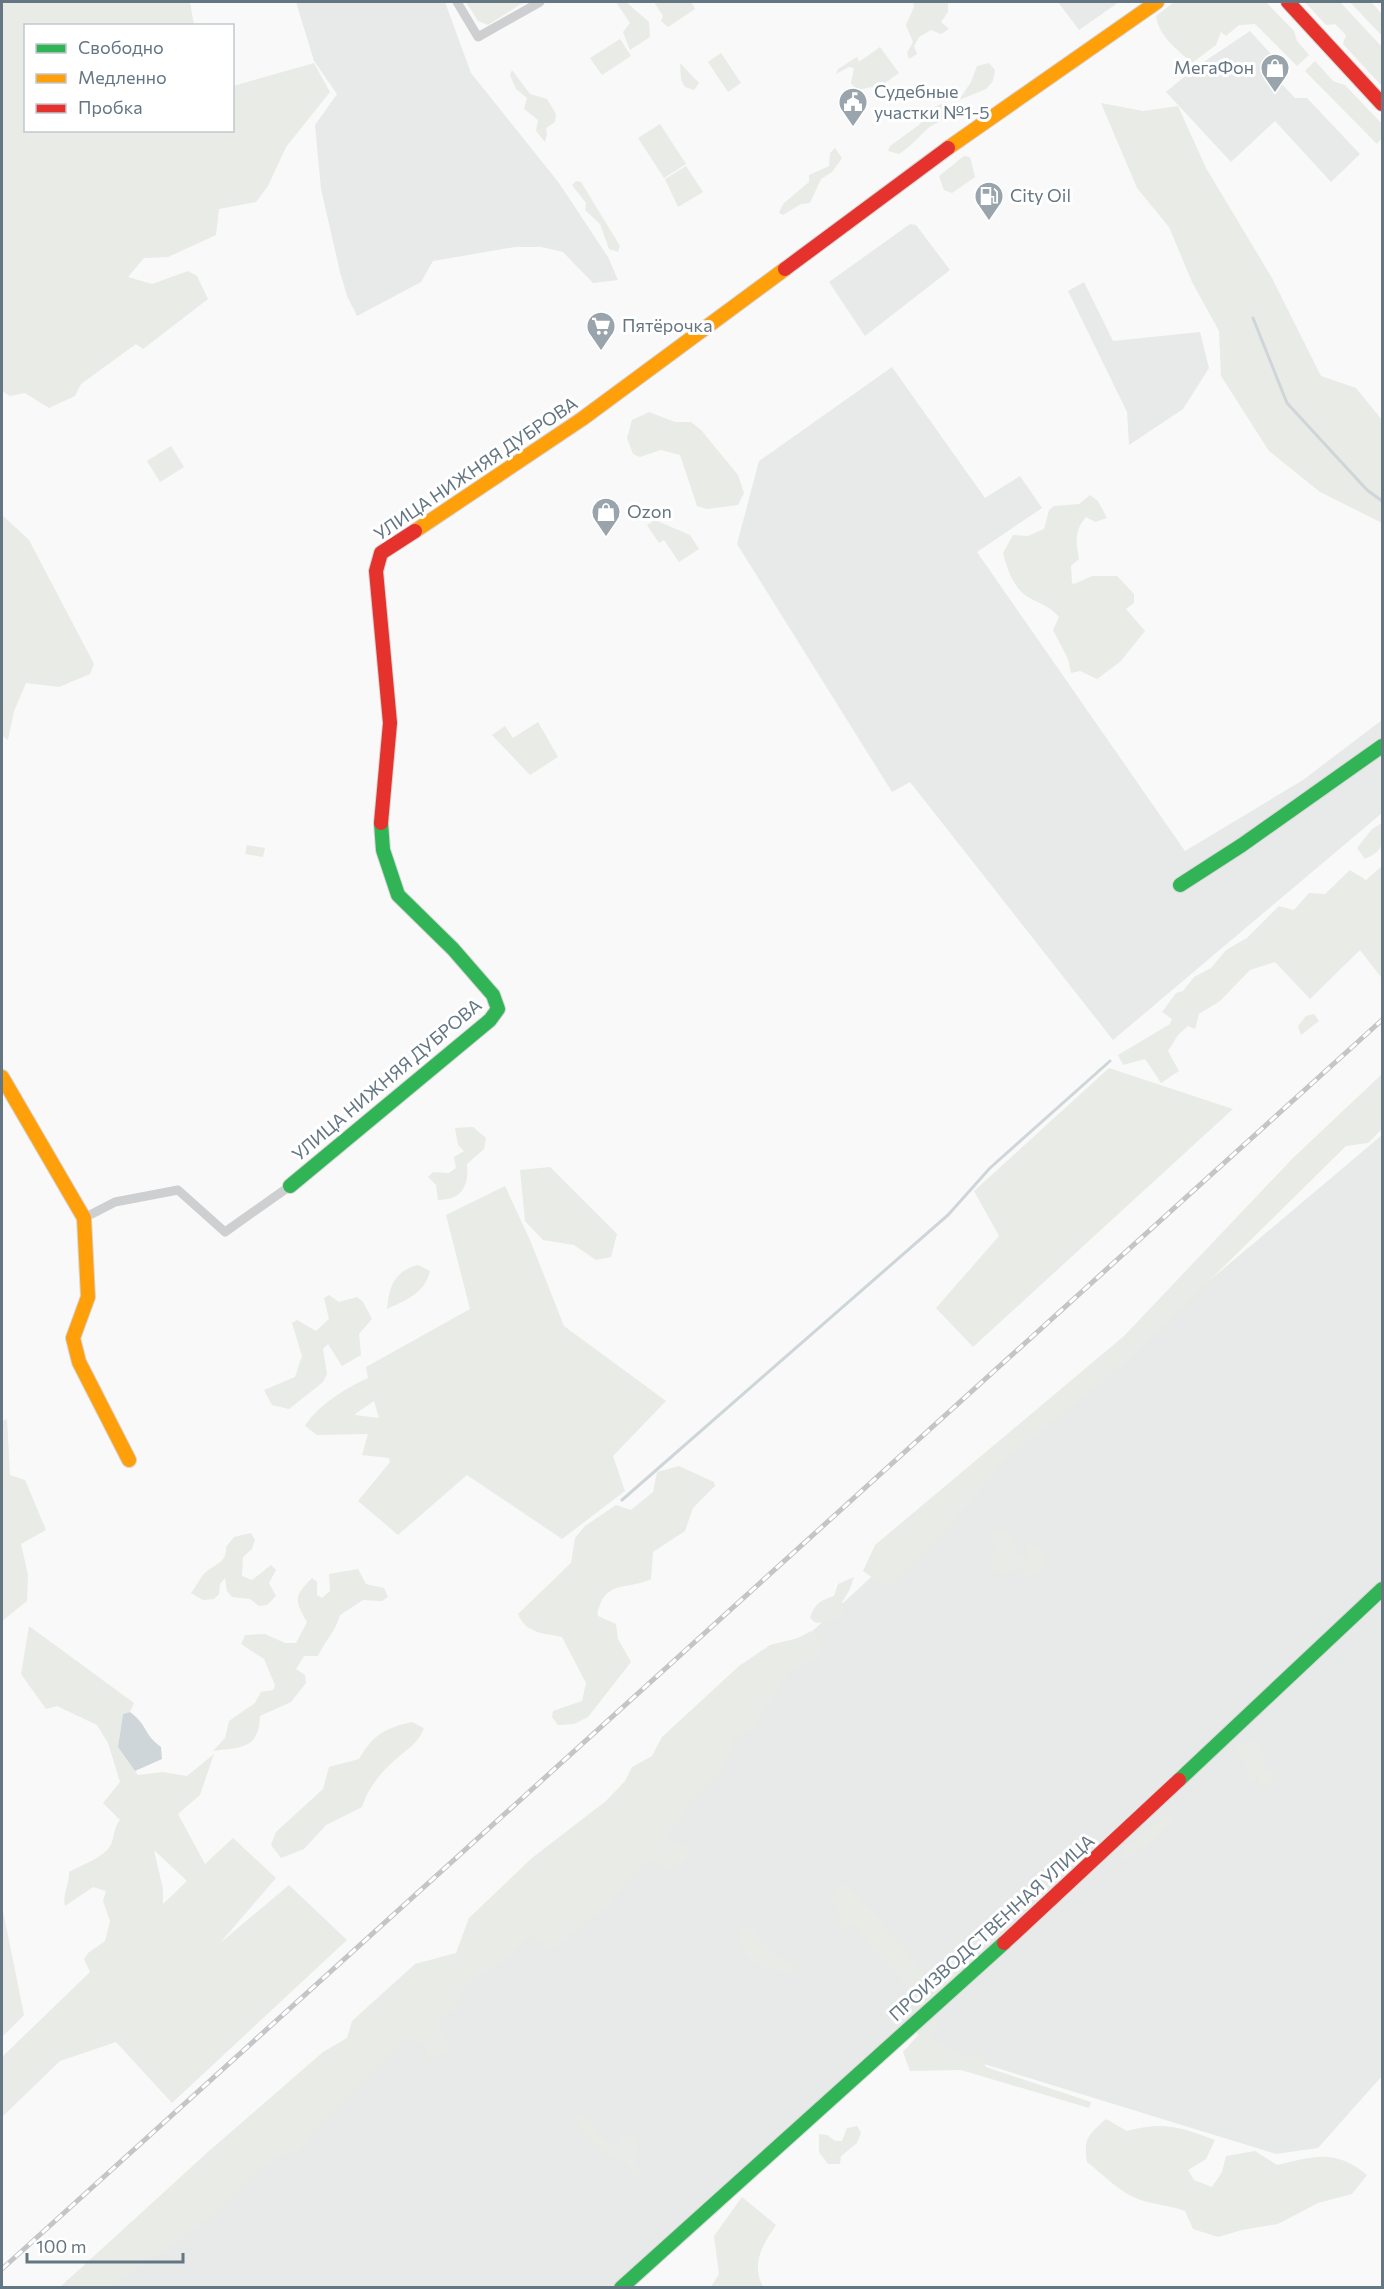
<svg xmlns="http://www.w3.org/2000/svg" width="1384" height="2289" viewBox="0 0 1384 2289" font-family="Commissioner,sans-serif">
  <rect width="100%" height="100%" fill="#f9f9f9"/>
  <!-- built -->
  <g fill="#e8e9e9">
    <polygon points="296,2 445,2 471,73 559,183 608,257 618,280 593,283 563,252 541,247 515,247 433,261 421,282 357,316 347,296 340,272 321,189 315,125 337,94 314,61"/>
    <polygon points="1058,2 1119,2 1079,30"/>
    <polygon points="1250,31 1280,64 1276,78 1295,98 1307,98 1360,154 1331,182 1275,121 1231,162 1166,92 1196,67"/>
    <polygon points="910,224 916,225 950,270 865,336 829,282"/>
    <polygon points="1084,282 1113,341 1200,332 1209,368 1183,409 1129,445 1127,412 1068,291"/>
    <polygon points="892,367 985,498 1020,476 1042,508 977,552 1185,851 1303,780 1382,720 1382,813 1113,1040 910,782 892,792 737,544 759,461"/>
    <polygon points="1382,1135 1382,1580 906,2023 612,2287 98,2288 1018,1442"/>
    <polygon points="1382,1596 1382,2076 1318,2148 1276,2154 922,2045 915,2028"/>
  </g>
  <!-- green -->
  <g fill="#e8ebe6" fill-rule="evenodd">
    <polygon points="2,2 190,2 194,25 26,26 26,130 232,130 233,86 314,63 330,92 286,147 268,186 256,202 219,209 216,235 168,257 144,258 128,277 152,284 188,271 197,276 208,299 143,349 136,344 81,384 75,396 49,408 25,393 10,396 2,391"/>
    <polygon points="466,2 524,2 488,25 478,21"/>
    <polygon points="616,2 626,2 649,22 650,37 630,50 623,32 630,23"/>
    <polygon points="654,2 691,2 695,9 668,27 661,21 663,16"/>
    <polygon points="913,2 948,2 948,12 941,22 949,29 941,34 931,30 919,37 914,46 917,54 909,59 907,53 913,42 906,25 914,7"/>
    <path d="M1174 2H1266L1294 31 1297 41 1309 55 1297 66 1255 24 1239 25 1226 36 1221 32 1216 45 1192 63C1177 49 1159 37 1156 16Z"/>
    <polygon points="1305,2 1340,2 1382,47 1382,86 1343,44 1346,35 1335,24 1326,25"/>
    <polygon points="1350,2 1371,2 1382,14 1382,36"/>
    <polygon points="620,39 631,56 602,75 590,58"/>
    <polygon points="880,47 899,73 875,90 872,87 857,90 851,83 854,68 849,67 836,74 838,69 857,57 859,62"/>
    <polygon points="721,53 741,83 728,92 708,62"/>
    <polygon points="1315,61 1333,81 1345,85 1382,124 1382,138 1377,144 1305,71"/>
    <polygon points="680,63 699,83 694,90 685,87 681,80"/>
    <polygon points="989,63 995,70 993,81 986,89 959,100 971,82 977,66"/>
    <polygon points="512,70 530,94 547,99 556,114 555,122 546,128 547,134 545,142 536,131 538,120 524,109 527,98 516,89 510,75"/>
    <polygon points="1101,103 1143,111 1178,106 1206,168 1272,278 1321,376 1356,388 1382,420 1382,523 1320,492 1269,451 1221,376 1219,331 1192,282 1169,227 1137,188"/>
    <path d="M941 104 950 112C944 123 934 122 926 130 917 139 910 147 899 154L888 151 890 146 919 125 933 108Z"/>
    <polygon points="660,124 686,164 664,178 638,138"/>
    <polygon points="835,148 842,158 832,172 821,179 810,203 801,204 783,215 779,213 783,204 809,182 809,175 829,166 830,153"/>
    <polygon points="964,156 970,157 975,177 952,193 944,190 939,176"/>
    <polygon points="686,166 703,192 678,207 665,179"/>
    <polygon points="576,181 581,182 620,246 618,252 609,249 600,224 585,210 586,203 572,185"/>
    <polygon points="649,412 675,422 691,422 701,430 738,475 744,493 738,505 707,509 697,506 680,455 661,450 640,457 633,454 627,438 632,420"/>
    <polygon points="171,446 184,467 160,482 147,461"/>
    <path d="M1090 495 1098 501 1107 518 1095 522 1086 517C1074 531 1076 542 1079 559L1071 566 1072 583 1074 584 1092 576H1117L1134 594V603L1126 609 1145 631 1120 662 1097 679 1080 671 1071 673 1068 659 1053 630 1059 617C1050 606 1040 604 1028 597 1013 588 1007 568 1003 553L1013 535 1028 536 1044 529 1049 510 1054 506 1079 504Z"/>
    <polygon points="2,515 29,540 94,664 90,674 59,687 26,683 14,711 8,740 2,736"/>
    <polygon points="655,520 690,535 699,549 679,562 664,540 659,543 647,525"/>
    <polygon points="538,722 558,757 530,775 492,735 505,726 513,738"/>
    <path d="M1382 823C1383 845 1384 850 1365 859L1357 848 1372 829Z"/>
    <polygon points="247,845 265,848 263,857 245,854"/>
    <polygon points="1382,866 1381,977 1360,950 1310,999 1275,962 1250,970 1220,1001 1199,1014 1195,1029 1188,1026 1178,1035 1168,1051 1179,1071 1161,1083 1145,1059 1123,1065 1118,1055 1170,1024 1172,1019 1162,1012 1176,993 1183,991 1194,977 1211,968 1226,950 1247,938 1279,906 1294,910 1309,893 1325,894 1350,870 1366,880"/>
    <polygon points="1314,1014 1319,1021 1301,1035 1298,1026 1306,1016"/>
    <polygon points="1109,1068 1233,1109 973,1347 936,1308 999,1236 974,1191"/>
    <polygon points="1382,1074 1382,1129 1368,1143 1346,1146 1129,1360 1004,1461 939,1539 887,1588 863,1571 875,1545 1124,1336 1293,1158"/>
    <path d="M473 1127 486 1138 484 1149 467 1164C469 1186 462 1200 438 1200L436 1185 428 1177 433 1172 449 1173 456 1168 454 1157 464 1151 458 1145 455 1128Z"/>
    <polygon points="550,1167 617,1234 611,1257 596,1260 574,1245 543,1240 525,1221 520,1170"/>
    <path d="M505 1186 530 1240 564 1326 666 1401 613 1456 625 1491 562 1539 467 1475 398 1535 358 1501 390 1462 389 1458 362 1455 368 1434 317 1435 305 1426C318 1405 346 1388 368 1378L366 1367 470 1309 446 1215ZM374 1401 379 1418 355 1415V1414Z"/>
    <path d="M418 1265 430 1271C425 1293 406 1300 387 1309 389 1287 394 1271 418 1265Z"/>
    <polygon points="329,1295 339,1302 357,1297 363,1302 372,1319 359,1334 361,1355 342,1366 328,1344 323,1349 327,1374 323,1382 289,1409 272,1405 264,1390 295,1377 302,1356 292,1323 297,1320 316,1331 329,1319 324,1298"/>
    <polygon points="7,1419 10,1475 25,1480 46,1530 21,1544 28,1575 27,1601 2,1621 2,1421"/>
    <path d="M679 1466 714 1482 715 1486 693 1508 685 1531 653 1552 651 1579C632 1589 611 1581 601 1602 599 1608 597 1610 598 1616L616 1624 618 1639 631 1662 588 1717 574 1724 558 1725 552 1717 553 1711 582 1701 586 1683 562 1637C544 1633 526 1634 518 1614L571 1563 575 1538 585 1526 616 1505 631 1510 653 1492 657 1472Z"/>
    <polygon points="1002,1530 1007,1533 1020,1556 1027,1558 1026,1545 1030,1543 1038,1548 1046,1559 1045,1565 1031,1577 1017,1568 1008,1574 995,1572 988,1560 998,1550 989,1540 994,1533"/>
    <path d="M251 1533 255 1540 252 1549 243 1557 242 1576 252 1580 271 1565 276 1570 269 1583 276 1596 267 1605 259 1606 250 1599 232 1597 227 1591 225 1578 220 1584 219 1594 214 1599 203 1600 191 1593C196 1587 200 1577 206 1572 216 1564 227 1562 226 1547L234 1537Z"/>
    <path d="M358 1569 366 1584 384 1588 388 1597 382 1601 363 1600 340 1615C335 1633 325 1640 318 1656H304L296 1669 305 1675 306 1683 291 1702 260 1716C259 1749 242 1747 213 1751L225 1738 229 1721 255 1703 261 1692 273 1690 275 1685 264 1659 241 1644 245 1635 265 1634 285 1643H296L307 1622C294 1600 294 1596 312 1578L317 1582V1595L322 1598 330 1591 329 1574Z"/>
    <path d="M854 1577 849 1591 842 1602 844 1610C837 1622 829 1622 816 1623L810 1618C814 1604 821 1600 834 1596L838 1584Z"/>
    <path d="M29 1626 134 1703 130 1712 123 1714 118 1747 138 1775 163 1772 187 1776 214 1754 200 1795 178 1814 205 1864 233 1838 276 1878 220 1943 289 1885 347 1940 172 2103 116 2042 60 2061 2 2117V2057L90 1972 84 1959 88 1953 105 1941 110 1921 103 1901 106 1891 93 1887 65 1906C62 1893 70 1885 69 1872 82 1865 108 1856 112 1842 115 1832 114 1828 120 1820L103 1803 120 1782 108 1743 97 1725 57 1706 46 1709 21 1674ZM154 1850 187 1881 163 1904V1889Z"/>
    <path d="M811 1631 820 1639 821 1654 789 1672 754 1726 734 1740 726 1762 716 1778 686 1808 682 1819 667 1834 665 1847 677 1843 690 1847 685 1859 669 1871 657 1862 646 1860 610 1903 551 1951 538 1939 529 1937C522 1943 516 1951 508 1957 485 1975 464 1976 456 2008L438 2019 449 2044 447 2053 431 2059 427 2057 423 2043 406 2038 316 2129 298 2151C258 2159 240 2191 211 2217 180 2243 143 2260 113 2287H60L209 2151 323 2052 347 2038 352 2021 415 1964 456 1953 469 1918 532 1858 606 1801 625 1781 632 1767 652 1756 662 1737 739 1666 770 1645 798 1638Z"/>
    <path d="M412 1722 424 1728C418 1744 407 1749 395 1760 380 1773 368 1788 362 1807L326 1825 304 1849 281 1858 271 1845 276 1832 323 1789 329 1767 359 1759C373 1735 385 1728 412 1722Z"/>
    <polygon points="1251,1741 1259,1744 1265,1756 1263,1768 1274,1775 1270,1784 1260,1789 1257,1777 1250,1782 1245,1762 1235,1751 1239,1746"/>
    <path d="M1166 1814 1176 1821C1160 1831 1137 1857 1121 1860L1123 1850Z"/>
    <polygon points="841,1883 850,1888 898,1940 933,1986 957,1965 964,1967 961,1976 922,2008 918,1999 851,1924 841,1933 838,1923 839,1911 829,1897"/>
    <polygon points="2,1906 24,2015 2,2037"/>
    <path d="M742 1927 753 1928C763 1947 773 1955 793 1965L795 1971C786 1974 782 1974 776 1966L766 1969C751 1960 739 1951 737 1933Z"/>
    <polygon points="938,2018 940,2024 929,2039 965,2056 980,2055 986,2067 1091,2102 1089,2108 961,2070 910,2071 903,2052 927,2025"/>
    <polygon points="585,2115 607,2142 617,2144 623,2134 636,2136 640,2151 633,2162 639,2172 638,2177 623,2161 606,2154 580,2128 576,2117"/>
    <path d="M1106 2119 1127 2131C1163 2121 1180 2127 1215 2140L1206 2159 1188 2170 1194 2180 1212 2187 1222 2172 1226 2156 1255 2151 1277 2165C1315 2157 1334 2148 1367 2175L1352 2194 1318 2203 1278 2224 1242 2230 1218 2237 1193 2229 1185 2211C1170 2205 1153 2205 1138 2199 1118 2191 1104 2175 1087 2162 1083 2138 1089 2134 1106 2119Z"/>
    <polygon points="857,2126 861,2133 857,2143 841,2156 840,2164 828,2164 819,2152 819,2134 827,2135 835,2141 842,2141 847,2128"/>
    <path d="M742 2197 776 2225C762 2246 751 2263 763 2287H711L719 2274 714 2236Z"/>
  </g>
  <!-- water -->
  <path fill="#ced6d9" d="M130 1712C148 1725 143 1734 161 1747L162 1759 135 1771 118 1747 123 1714Z"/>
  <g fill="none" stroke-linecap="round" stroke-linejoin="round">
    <!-- stream -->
    <g stroke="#ced6d9" stroke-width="3">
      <polyline points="1253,318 1287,403 1367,490 1382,501"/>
      <polyline points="622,1500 948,1215 990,1168 1110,1061"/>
    </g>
    <!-- fast casing -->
    <g stroke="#d5d6d7" stroke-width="16">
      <g id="fast">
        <polyline points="1180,885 1242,845 1382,746"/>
        <polyline points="290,1186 490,1020 498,1009 493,995 453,949 398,895 383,850 381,823"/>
        <polyline points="1179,1780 1382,1589"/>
        <polyline points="621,2288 1004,1943"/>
      </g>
    </g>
    <!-- slow casing -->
    <g stroke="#d5d6d7" stroke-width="16">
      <g id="slow">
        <polyline points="948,148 1157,2"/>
        <polyline points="415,531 582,419 785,269"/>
        <polyline points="2,1077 84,1218 88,1297 73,1338 79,1362 129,1460"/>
      </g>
    </g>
    <!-- jam casing -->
    <g stroke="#d5d6d7" stroke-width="16">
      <g id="jam">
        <polyline points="1288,2 1382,104"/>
        <polyline points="785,269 948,148"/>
        <polyline points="381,823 390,723 376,571 381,553 415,531"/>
        <polyline points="1004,1943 1179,1780"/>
      </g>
    </g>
    <!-- street -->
    <g stroke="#cecfd0" stroke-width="9">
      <polyline points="457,2 478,37 540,2"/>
      <polyline points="84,1218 115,1202 178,1190 225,1232 290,1186"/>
    </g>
    <!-- fast -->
    <use href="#fast" stroke="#30b455" stroke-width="14"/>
    <!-- slow -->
    <use href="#slow" stroke="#ff9f0a" stroke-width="14"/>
    <!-- jam -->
    <use href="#jam" stroke="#e5322d" stroke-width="14"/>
    <!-- rail casing -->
    <g stroke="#c3c5c6" stroke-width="5">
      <polyline id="rail" points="2,2269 1382,1020"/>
    </g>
    <!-- rail -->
    <use href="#rail" stroke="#fff" stroke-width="3" stroke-dasharray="9" stroke-linecap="butt"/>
  </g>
  <!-- icons -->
  <defs>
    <g id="shop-pin" transform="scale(1.5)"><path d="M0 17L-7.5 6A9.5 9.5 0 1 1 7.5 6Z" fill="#99a4ac" stroke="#fff"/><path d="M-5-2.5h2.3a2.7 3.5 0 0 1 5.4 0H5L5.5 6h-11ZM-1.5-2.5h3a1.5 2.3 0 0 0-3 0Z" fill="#fff"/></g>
    <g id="civic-pin" transform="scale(1.5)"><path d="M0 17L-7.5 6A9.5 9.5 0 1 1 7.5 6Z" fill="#99a4ac" stroke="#fff"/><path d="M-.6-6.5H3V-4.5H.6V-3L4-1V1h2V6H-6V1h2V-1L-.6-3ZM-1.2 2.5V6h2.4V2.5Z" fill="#fff"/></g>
    <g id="fuel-pin" transform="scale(1.5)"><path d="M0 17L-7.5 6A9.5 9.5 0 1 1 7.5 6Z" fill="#99a4ac" stroke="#fff"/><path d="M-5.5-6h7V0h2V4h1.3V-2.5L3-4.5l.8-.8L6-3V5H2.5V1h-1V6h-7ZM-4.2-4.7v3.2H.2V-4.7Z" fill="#fff"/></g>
    <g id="supermarket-pin" transform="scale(1.5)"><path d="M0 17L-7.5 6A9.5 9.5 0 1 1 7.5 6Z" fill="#99a4ac" stroke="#fff"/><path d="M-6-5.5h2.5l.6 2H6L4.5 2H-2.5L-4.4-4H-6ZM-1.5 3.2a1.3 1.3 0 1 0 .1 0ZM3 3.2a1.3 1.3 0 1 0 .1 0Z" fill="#fff"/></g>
  </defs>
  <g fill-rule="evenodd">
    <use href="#shop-pin" x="1275" y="68"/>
    <use href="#civic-pin" x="853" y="102"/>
    <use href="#fuel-pin" x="989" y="196"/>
    <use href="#supermarket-pin" x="601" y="326"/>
    <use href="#shop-pin" x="606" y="512"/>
  </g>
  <g text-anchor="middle" stroke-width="6" stroke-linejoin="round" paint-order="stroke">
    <!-- poi labels -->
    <g font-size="18" fill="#657683" stroke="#fff" text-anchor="start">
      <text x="1254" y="74" text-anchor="end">МегаФон</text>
      <text x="874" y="98">Судебные<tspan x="874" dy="21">участки №1-5</tspan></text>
      <text x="1010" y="202">City Oil</text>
      <text x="622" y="332">Пятёрочка</text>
      <text x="627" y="518">Ozon</text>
    </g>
    <!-- street labels -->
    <g font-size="18" fill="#657683" stroke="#fff">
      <text transform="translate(476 469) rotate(-34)" y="6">УЛИЦА НИЖНЯЯ ДУБРОВА</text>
      <text transform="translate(387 1080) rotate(-40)" y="6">УЛИЦА НИЖНЯЯ ДУБРОВА</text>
      <text transform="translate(992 1928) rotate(-42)" y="6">ПРОИЗВОДСТВЕННАЯ УЛИЦА</text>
    </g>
  </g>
  <!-- border -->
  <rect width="1384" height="2289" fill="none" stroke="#657683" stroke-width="6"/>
  <!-- legend -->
  <rect x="24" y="24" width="210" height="108" fill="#ffffff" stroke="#c1c8cd" stroke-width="1.5"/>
  <rect x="36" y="44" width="30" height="9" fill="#30b455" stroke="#c1c8cd" stroke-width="1.5"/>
  <text x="78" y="54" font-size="18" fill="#657683">Свободно</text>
  <rect x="36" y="74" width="30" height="9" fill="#ff9f0a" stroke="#c1c8cd" stroke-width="1.5"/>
  <text x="78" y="84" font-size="18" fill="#657683">Медленно</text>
  <rect x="36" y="104" width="30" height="9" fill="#e5322d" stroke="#c1c8cd" stroke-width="1.5"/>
  <text x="78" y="114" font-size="18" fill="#657683">Пробка</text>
  <!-- scale -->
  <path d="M27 2253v9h156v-9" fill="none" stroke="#657683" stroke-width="3"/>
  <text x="36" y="2253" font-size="18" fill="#657683" stroke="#ffffff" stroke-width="4.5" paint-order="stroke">100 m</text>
</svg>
